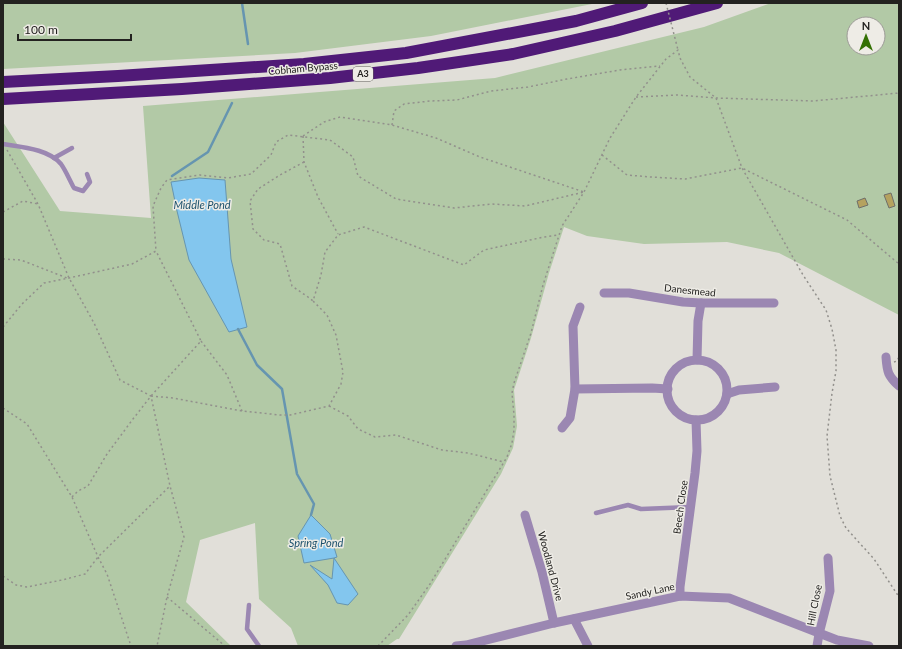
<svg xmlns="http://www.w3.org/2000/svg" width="902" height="649" viewBox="0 0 902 649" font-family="Lato,sans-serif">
  <rect width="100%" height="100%" fill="#e1dfd9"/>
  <!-- green -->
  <g fill="#b2c9a6" fill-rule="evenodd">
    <polygon points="3,3 597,3 431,36 295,53 3,69"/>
    <path d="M771 3H899V315L779 253 727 242 644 244 587 236 564 227 549 273 531 338 514 390 517 426 513 448 501 474 399 639H397L387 646H298L291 628 259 599 255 523 200 540 186 602 231 646H3V122L60 211 151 218 143 106 495 78 704 27ZM854 24H878V48H854Z"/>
  </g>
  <!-- water -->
  <g fill="#83c6ee" stroke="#6695b0">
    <polygon points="199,178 225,180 231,259 247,327 229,332 189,260 177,211 171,182"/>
    <polygon points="311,515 330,534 337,557 334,558 358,594 348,605 337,603 328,585 310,565 332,579 334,558 304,563 298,536"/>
  </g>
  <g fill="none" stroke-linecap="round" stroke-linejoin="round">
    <!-- stream -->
    <g stroke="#6695b0" stroke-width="2.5">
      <polyline points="242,3 248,44"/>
      <polyline points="172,176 208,152 232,103"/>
      <polyline points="238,329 257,365 282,389 297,474 314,504 311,515"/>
    </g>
  </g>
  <!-- building -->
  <g fill="#b5a25f" stroke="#6f6e69">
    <polygon points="891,193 895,206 889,208 884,195"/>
    <polygon points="865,198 868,205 859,208 857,201"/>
  </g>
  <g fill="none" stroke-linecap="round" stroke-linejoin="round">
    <!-- path -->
    <g stroke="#92908c" stroke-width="1.5" stroke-dasharray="2 3" stroke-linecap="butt">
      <polyline points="636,97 677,95 716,98 813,101 899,93"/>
      <polyline points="392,125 394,111 404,104 430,101 457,100 491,91 528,87 567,79 620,70 660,66"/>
      <polyline points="303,136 324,122 340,117 392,125 436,138 480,157 584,192"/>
      <polyline points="303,136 304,162 318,197 338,234"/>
      <polyline points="7,150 38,204 69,278 94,323 120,380 151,396 170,486 184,537 167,597 157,646"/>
      <polyline points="602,155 627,175 651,177 685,179 742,168 847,220 899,264"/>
      <polyline points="304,162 280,175 258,189 250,201 253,229 264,240 280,244 292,286 308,297 313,301"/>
      <polyline points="3,212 23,201 38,204"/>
      <polyline points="3,259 21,260 67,278"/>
      <polyline points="3,327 22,304 44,283 69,278 132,264 156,251 153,206 161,188 167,180 200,175 228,178 251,174 271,155 276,142 288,135 330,140 353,157 358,176 396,199 454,208 492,204 525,206 584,192"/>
      <polyline points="201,341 227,375 242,411"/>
      <polyline points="894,362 897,361 899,357"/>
      <polyline points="151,396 173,398 242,411 280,415 290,415 329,406 341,384 343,372 336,335 327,315 313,301 321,275 325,252 338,235 364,227 464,265 484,250 544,237 558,235"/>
      <polyline points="329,406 348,416 358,429 375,437 396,435 442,450 468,453 504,462"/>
      <polyline points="3,408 27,424 72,497 98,557 107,574 131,646"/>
      <polyline points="72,497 78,491 88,486 107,454 133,419 151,396 201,341 156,251"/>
      <polyline points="3,576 16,585 27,587 62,580 85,574 98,557 170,486"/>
      <polyline points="167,597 225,646"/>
      <polyline points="378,646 408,615 430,584 507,457 512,443 514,430 514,415 512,393 514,383 531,333 543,285 562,226 584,192 610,138 636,97 666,59 678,50 680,58 690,77 716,98 742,168 803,275 826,310 832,329 836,350 836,371 832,393 827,436 830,476 840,516 846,528 874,559 899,597"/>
    </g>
    <!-- lane -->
    <g stroke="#9b87b2" stroke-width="4.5">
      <path d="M3 144C21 147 49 149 61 164 66 171 70 181 74 188L83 191 90 182 87 174"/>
      <polyline points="54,158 72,148"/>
      <polyline points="596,513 628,505 641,509 691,507"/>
      <polyline points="249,605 247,629 259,646"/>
    </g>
    <!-- street -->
    <g stroke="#9b87b2" stroke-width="9">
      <polyline points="604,293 629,293 683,302 701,303 774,303"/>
      <path d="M886 357C887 372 888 376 899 386"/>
      <polyline points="697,360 698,321 701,303"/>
      <circle cx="697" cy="390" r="30"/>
      <polyline points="575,389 652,388 668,389"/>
      <polyline points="727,394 739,390 775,387"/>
      <polyline points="562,428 570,418 575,389 573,326 580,307"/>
      <polyline points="525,515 542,572 554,623"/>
      <polyline points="680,596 680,587 695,473 697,451 696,420"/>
      <polyline points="574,619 588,646"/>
      <polyline points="456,646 466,645 554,623 680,596 729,598 837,640 869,646"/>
      <polyline points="817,646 819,634 830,591 828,558"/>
    </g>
    <!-- highway -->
    <g stroke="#501a77" stroke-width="12">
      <polyline points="3,82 118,76 304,64 406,53 576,21 642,3"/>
      <polyline points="3,99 182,89 330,78 418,68 513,54 615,31 717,3"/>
    </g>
    <!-- path-bridge -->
    <polyline stroke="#92908c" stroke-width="1.5" stroke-dasharray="2 3" stroke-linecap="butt" points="666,3 678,50"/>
  </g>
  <g text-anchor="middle" stroke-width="3" stroke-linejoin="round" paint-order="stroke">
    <!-- shield labels -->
    <rect fill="#eeece6" stroke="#605f5b" stroke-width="1" x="353" y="67" width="20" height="14" rx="3"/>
    <g font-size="9" font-weight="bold" fill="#232220">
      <text x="363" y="77">A3</text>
    </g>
    <!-- street labels -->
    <g font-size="10" fill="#232220" stroke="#eeece6">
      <text transform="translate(303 68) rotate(-5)" y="4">Cobham Bypass</text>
      <text transform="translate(690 290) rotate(6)" y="4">Danesmead</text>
      <text transform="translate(680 507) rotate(-82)" y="4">Beech Close</text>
      <text transform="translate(551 566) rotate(75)" y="4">Woodland Drive</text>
      <text transform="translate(650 591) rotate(-12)" y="4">Sandy Lane</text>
      <text transform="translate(814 605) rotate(-79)" y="4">Hill Close</text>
    </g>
    <!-- water labels -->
    <g font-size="11" font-style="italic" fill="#1c516c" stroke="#eeece6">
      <text x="202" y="209">Middle Pond</text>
      <text x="316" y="547">Spring Pond</text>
    </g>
  </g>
  <!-- border -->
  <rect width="902" height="649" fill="none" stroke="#232220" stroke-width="8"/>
  <!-- north arrow -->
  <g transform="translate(866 36)"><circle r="19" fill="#eeece6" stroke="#9d9b97"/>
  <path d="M0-3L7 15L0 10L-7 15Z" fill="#347104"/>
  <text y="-6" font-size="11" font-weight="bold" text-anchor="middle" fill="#232220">N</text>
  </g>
  <!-- scale -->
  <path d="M18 34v6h113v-6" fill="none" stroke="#232220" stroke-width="2"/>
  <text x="24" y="34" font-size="12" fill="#232220" stroke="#eeece6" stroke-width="3" paint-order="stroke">100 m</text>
</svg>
